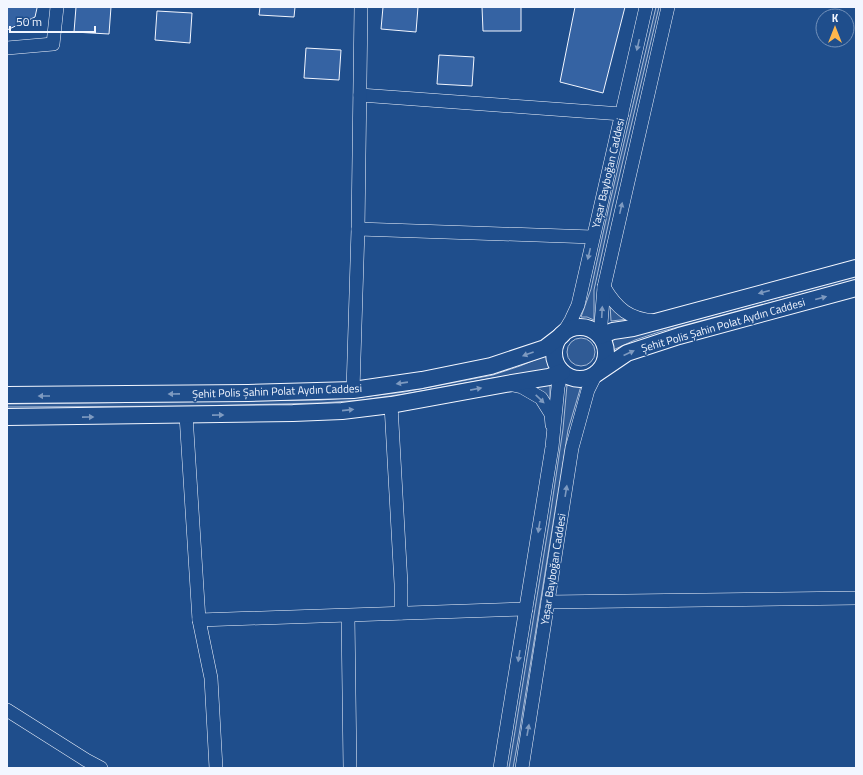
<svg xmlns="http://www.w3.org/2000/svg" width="863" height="775" viewBox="0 0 863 775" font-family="'Titillium Web',sans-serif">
  <rect width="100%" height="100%" fill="#1f4e8c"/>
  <!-- built -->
  <g fill="#305b95" stroke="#a8bbd7">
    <polygon points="656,7 659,7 612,207 594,290 594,320 587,317 581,317 591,289 609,206"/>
    <polygon points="856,276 856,280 659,332 635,340 613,350 612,338 634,335 658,330"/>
    <polygon points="610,304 629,319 611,321"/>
    <circle cx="581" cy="352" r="14"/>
    <polygon points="547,355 550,369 493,378 404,394 362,400 321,403 195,406 7,407 7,404 321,400 361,397 404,392 493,375 520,366"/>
    <polygon points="550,385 550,406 529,388"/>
    <polygon points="567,385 581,386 568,430 519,735 513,768 509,768 549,523 563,429"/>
  </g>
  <!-- building -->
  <g fill="#3563a3" stroke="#f2f6ff">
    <polygon points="7,7 36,7 37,8 35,17 7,30"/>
    <polygon points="76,7 111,7 109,34 74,32"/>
    <polygon points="260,7 295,7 294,17 259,15"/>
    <polygon points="383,7 418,7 416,32 381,29"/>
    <polygon points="482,7 521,7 521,31 483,31"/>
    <polygon points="575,7 625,7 603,93 560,82"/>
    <polygon points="157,11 192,13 190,43 155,40"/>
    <polygon points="306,48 341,50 339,80 304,78"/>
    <polygon points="439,55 474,57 472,86 437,84"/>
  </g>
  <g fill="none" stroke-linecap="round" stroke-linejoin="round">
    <!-- minor casing -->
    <g stroke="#f2f6ff" stroke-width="14">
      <g id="minor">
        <polyline points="7,48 53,44 57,7"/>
        <polyline points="360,95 622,114"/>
        <polyline points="358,229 593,237"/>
        <path d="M604 287C617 309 629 319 655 321"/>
        <polyline points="562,335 571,320 578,305 646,7"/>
        <polyline points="600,336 604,287 668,7"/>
        <polyline points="509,384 522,387 541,398 551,414 552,425"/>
        <polyline points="353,390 358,229 361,7"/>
        <polyline points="391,405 401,584 401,613"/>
        <polyline points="186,415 199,620 211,678 216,768"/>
        <polyline points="548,602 856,598"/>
        <polyline points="348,616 350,768"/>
        <polyline points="199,620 526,609"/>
        <polyline points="7,710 86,760 101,768"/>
        <polyline points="500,768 552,447 558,387 562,372"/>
        <polyline points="522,768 572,448 588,390 596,374"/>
      </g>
    </g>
    <!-- major casing -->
    <g stroke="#f2f6ff" stroke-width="18">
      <g id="major">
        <circle cx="580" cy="353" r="26"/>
        <polyline points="600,336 613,331 633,328 856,268"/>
        <polyline points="596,374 627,353 679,336 856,288"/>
        <polyline points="7,395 248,393 353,390 422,380 491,366 545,348 562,335"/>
        <polyline points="7,417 293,413 342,411 391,405 506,384 549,377 562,372"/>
      </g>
    </g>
    <!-- minor -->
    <use href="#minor" stroke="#1f4e8c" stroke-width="13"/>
    <!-- major -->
    <use href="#major" stroke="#1f4e8c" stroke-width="16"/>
  </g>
  <!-- one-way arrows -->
  <defs><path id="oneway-solid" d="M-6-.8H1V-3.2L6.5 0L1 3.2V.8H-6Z"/></defs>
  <g fill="#7e9ac0">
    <use href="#oneway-solid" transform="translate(638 45) rotate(103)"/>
    <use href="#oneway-solid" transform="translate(621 208) rotate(-77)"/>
    <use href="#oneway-solid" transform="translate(589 254) rotate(103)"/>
    <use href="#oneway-solid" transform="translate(764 292) rotate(165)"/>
    <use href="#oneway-solid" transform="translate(821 298) rotate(-15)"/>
    <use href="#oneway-solid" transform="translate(602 312) rotate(-87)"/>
    <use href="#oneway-solid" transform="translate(629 353) rotate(-25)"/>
    <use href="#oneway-solid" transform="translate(528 354) rotate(160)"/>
    <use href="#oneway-solid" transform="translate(402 383) rotate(172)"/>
    <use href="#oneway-solid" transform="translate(476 389) rotate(-11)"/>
    <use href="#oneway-solid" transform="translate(174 394) rotate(179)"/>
    <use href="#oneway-solid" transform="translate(44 396) rotate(-180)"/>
    <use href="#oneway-solid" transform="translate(540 399) rotate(44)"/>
    <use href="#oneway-solid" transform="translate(348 410) rotate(-6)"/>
    <use href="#oneway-solid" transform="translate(218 415) rotate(-1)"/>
    <use href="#oneway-solid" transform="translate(88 417) rotate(-1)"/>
    <use href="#oneway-solid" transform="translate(566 491) rotate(-81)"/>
    <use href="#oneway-solid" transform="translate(539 527) rotate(99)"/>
    <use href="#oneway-solid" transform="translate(519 656) rotate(99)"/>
    <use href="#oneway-solid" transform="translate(528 730) rotate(-80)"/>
  </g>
  <g text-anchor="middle" stroke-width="3" stroke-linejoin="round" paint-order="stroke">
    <!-- street labels -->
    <g font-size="11" fill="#f2f6ff" stroke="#1f4e8c">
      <text transform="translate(608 173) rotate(-77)" y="4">Yaşar Bayboğan Caddesi</text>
      <text transform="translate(723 325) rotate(-16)" y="4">Şehit Polis Şahin Polat Aydın Caddesi</text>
      <text transform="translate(277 391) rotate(-2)" y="4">Şehit Polis Şahin Polat Aydın Caddesi</text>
      <text transform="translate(553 569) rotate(-81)" y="4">Yaşar Bayboğan Caddesi</text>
    </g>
  </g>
  <!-- border -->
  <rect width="863" height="775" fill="none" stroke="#f2f6ff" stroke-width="16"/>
  <!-- north arrow -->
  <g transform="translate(835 28)"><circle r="19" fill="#1f4e8c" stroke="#7391ba"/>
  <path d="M0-3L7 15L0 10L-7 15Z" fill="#ffb74d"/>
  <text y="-6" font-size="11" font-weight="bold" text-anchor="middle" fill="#f2f6ff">K</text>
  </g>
  <!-- scale -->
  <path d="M10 26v6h85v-6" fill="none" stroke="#f2f6ff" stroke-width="2"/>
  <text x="16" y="26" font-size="12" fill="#f2f6ff" stroke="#1f4e8c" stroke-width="3" paint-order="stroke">50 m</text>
</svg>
